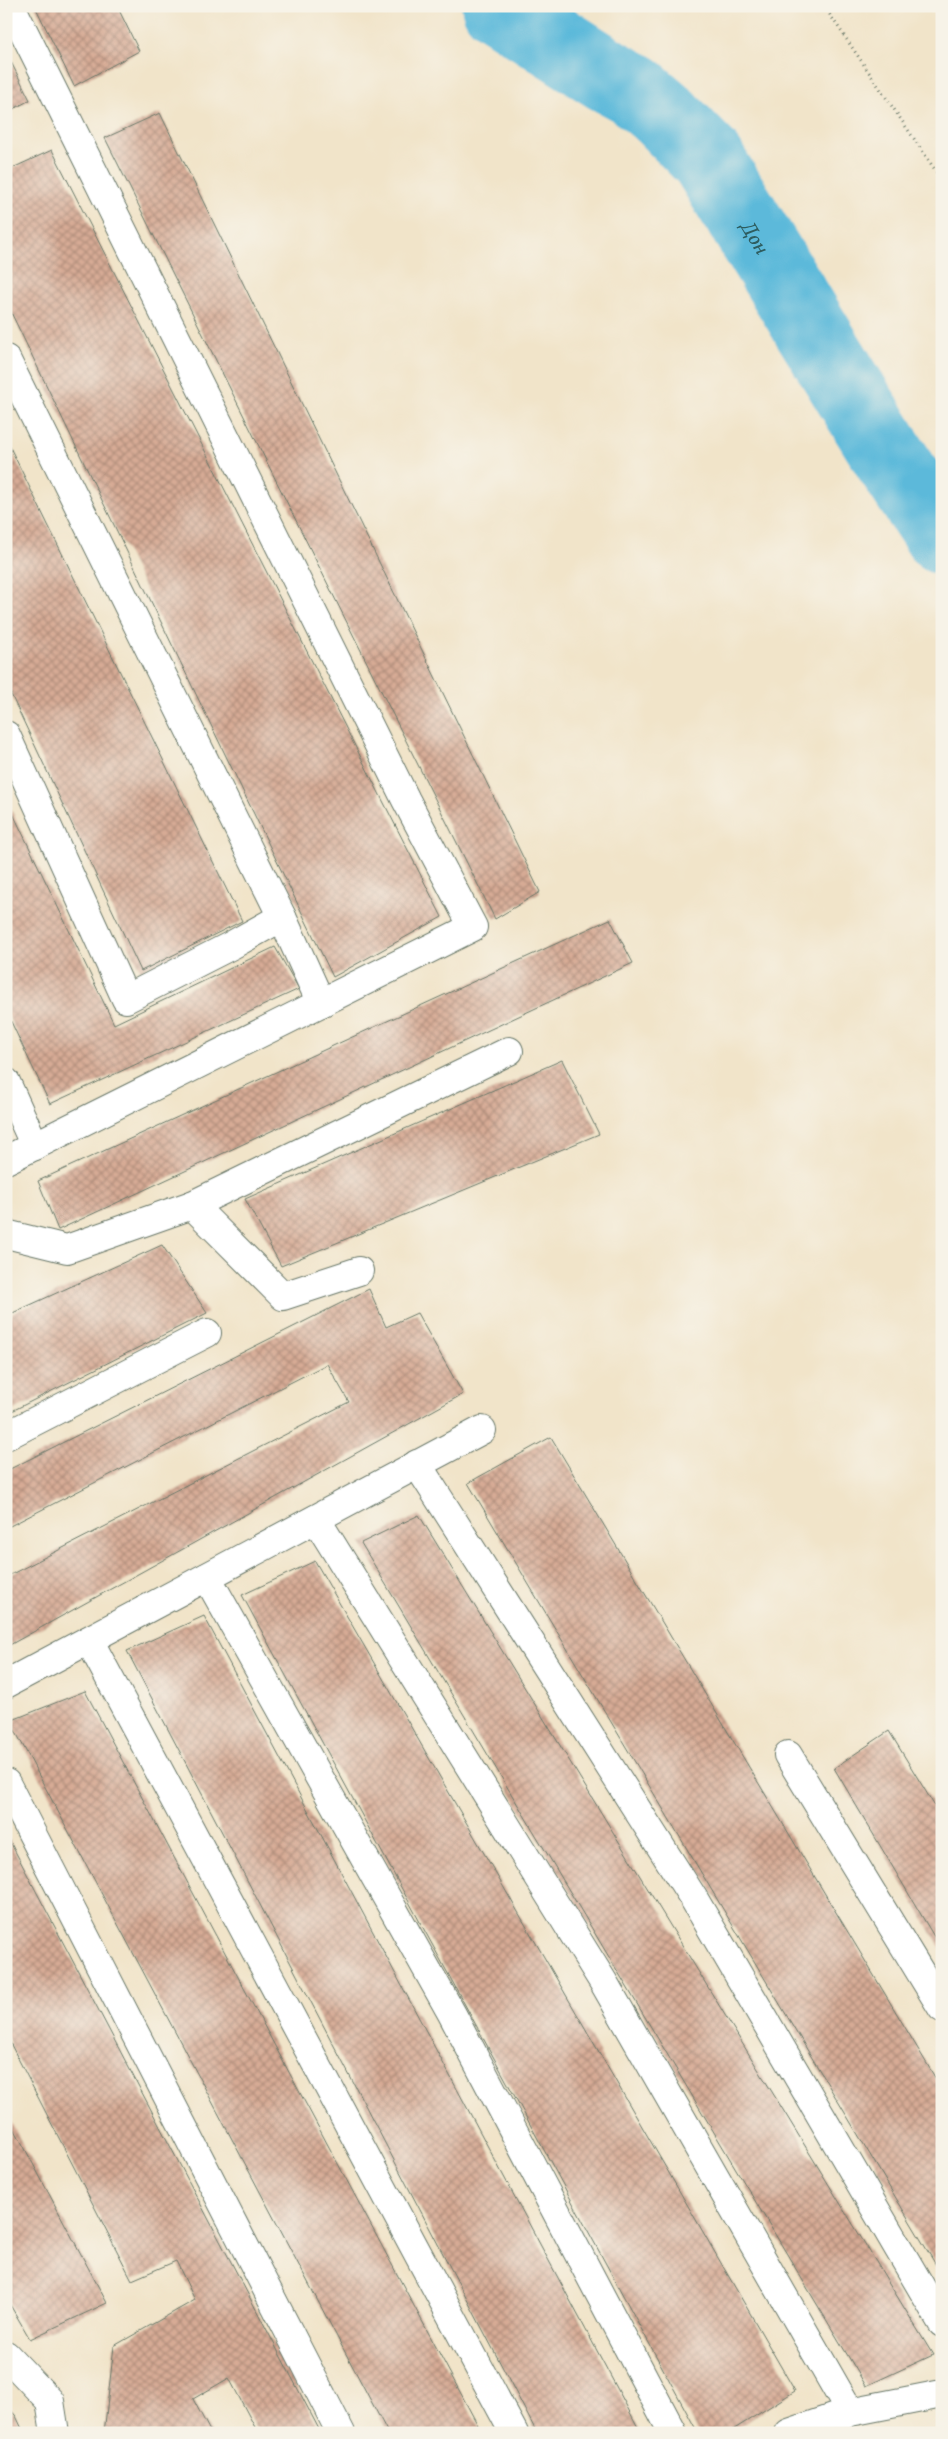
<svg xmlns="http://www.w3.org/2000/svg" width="948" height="2439" viewBox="0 0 948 2439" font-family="Vollkorn,serif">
  <defs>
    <pattern id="building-cross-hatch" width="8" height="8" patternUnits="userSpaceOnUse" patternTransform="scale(1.25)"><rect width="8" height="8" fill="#d7ab95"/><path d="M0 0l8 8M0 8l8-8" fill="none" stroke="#ae8c7a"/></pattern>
  </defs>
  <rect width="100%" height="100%" fill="#f7f3e8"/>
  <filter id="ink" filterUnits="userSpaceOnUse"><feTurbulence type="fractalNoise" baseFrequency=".02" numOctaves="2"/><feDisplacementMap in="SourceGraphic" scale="10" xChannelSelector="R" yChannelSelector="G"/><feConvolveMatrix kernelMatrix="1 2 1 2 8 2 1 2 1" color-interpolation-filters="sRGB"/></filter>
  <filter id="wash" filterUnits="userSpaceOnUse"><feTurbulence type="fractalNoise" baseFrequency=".0096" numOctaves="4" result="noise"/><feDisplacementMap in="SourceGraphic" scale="20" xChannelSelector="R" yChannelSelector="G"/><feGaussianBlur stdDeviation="1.12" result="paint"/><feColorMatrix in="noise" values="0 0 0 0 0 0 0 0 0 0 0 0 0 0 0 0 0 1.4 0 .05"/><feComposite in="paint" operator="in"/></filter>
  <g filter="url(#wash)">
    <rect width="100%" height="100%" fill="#f1e4c9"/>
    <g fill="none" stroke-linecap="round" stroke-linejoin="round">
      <!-- river -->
      <path stroke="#5cb9da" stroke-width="75" id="s1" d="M499 6 607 75 635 90 662 113 707 159 891 459 942 537"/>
    </g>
    <g id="blocks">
      <!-- building -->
      <g fill="url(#building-cross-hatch)">
        <polygon points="35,6 117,6 139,51 74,86"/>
        <polygon points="6,52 30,100 6,113"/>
        <polygon points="160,113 540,892 495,919 105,138"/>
        <polygon points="52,150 442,917 333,977 6,302 6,171"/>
        <polygon points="6,439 242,921 141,971 6,684"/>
        <polygon points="6,799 114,1024 275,947 299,989 50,1104 6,1011"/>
        <polygon points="610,919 633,963 58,1230 38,1181"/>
        <polygon points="562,1060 599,1134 281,1266 245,1199"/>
        <polygon points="162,1245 207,1313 6,1414 6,1316"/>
        <polygon points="369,1289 386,1327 417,1313 463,1394 6,1647 6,1577 349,1402 327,1364 6,1528 6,1471"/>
        <polygon points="551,1437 942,2089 942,2275 468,1483"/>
        <polygon points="419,1515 933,2355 866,2386 361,1543"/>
        <polygon points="315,1561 795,2391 728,2433 698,2433 242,1595"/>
        <polygon points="204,1616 641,2433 537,2433 127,1651"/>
        <polygon points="85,1691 482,2433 388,2433 10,1721"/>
        <polygon points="889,1731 942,1818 942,1950 834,1768"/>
        <polygon points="6,1834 321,2433 258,2433 229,2378 193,2399 211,2433 104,2433 114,2346 195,2300 176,2261 132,2280 6,2035"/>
        <polygon points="6,2113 107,2303 30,2339 6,2298"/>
        <polygon points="6,2405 16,2416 24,2433 6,2433"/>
      </g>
    </g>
  </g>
  <g filter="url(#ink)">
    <use href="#blocks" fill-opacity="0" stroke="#687768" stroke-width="1"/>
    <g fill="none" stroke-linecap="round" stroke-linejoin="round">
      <!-- minor casing -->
      <g stroke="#687768" stroke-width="30">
        <g id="minor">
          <polyline points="6,359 282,917 321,1003"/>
          <polyline points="6,735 126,999 232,945 282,917"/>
          <polyline points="6,1082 35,1146"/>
          <polyline points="6,1160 473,927 406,800 11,6"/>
          <polyline points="192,1205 283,1296 359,1271"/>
          <polyline points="6,1234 67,1249 192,1205 509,1051"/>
          <polyline points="6,1436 207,1333"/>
          <polyline points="417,1464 694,1899 942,2323"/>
          <polyline points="316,1519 604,1983 850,2412"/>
          <polyline points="207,1577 452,2014 673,2433"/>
          <polyline points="89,1640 514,2433"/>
          <polyline points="6,1684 482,1430"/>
          <polyline points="788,1755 942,2008"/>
          <polyline points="6,1783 341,2433"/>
          <polyline points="6,2355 50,2401 55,2433"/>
          <polyline points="789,2433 850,2412 942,2394"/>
        </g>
      </g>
      <!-- path -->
      <polyline stroke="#687768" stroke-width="3" stroke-dasharray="1 4" stroke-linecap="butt" points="824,6 942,180"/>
      <!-- minor -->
      <use href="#minor" stroke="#fff" stroke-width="28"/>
    </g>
  </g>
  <g text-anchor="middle" stroke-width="4" stroke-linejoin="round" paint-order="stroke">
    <!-- water labels -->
    <g font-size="21" font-style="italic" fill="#2e5c5e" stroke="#f7f3e8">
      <text dy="7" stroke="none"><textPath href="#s1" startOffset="352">Дон</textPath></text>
    </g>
  </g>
  <!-- margin -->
  <rect width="948" height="2439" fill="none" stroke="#f7f3e8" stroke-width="25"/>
</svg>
